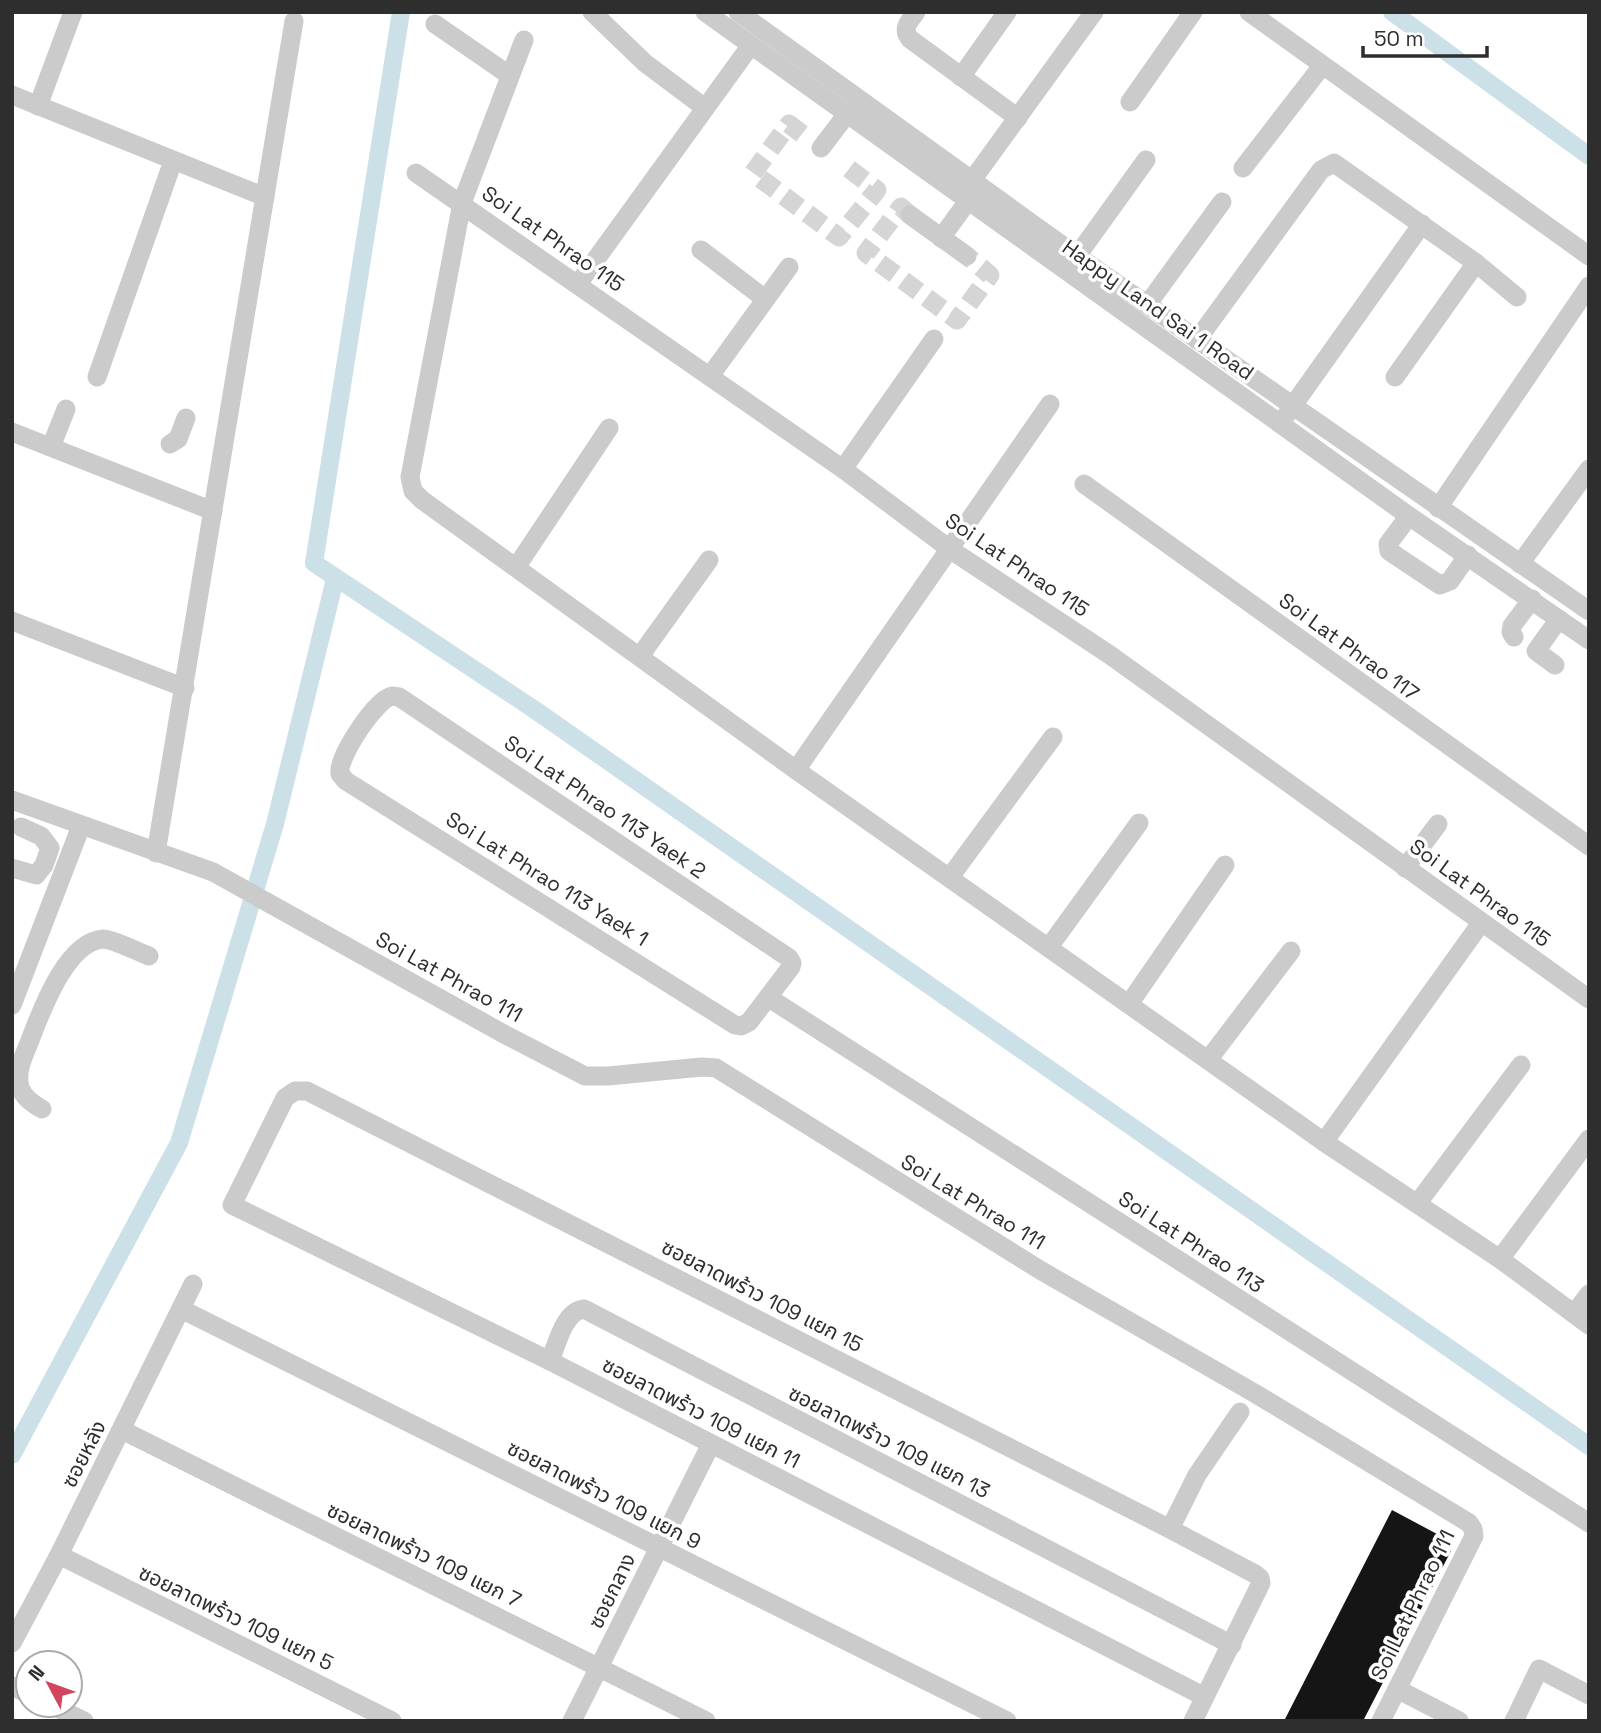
<svg xmlns="http://www.w3.org/2000/svg" width="1601" height="1733" viewBox="0 0 1601 1733" font-family="'Space Grotesk','Noto Sans Thai',sans-serif">
  <rect width="100%" height="100%" fill="#fff"/>
  <g fill="none" stroke-linecap="round" stroke-linejoin="round">
    <!-- canal -->
    <g stroke="#cce0e8" stroke-width="18">
      <polyline points="401,12 314,563 535,710 1589,1446"/>
      <polyline points="1392,12 1589,156"/>
      <polyline points="12,1455 179,1143 275,824 335,579"/>
    </g>
  </g>
  <!-- building -->
  <polygon fill="#151515" points="1392,1510 1437,1534 1433,1542 1451,1551 1363,1721 1284,1721"/>
  <g fill="none" stroke-linecap="round" stroke-linejoin="round">
    <!-- minor-tunnel -->
    <g stroke="#d5d5d5" stroke-width="19" stroke-dasharray="19 10" stroke-linecap="butt">
      <polyline points="802,134 789,124 753,173 839,237 877,190 848,168"/>
      <polyline points="910,215 901,207 866,253 957,320 990,275 967,256"/>
    </g>
    <!-- minor -->
    <g stroke="#cbcbcb" stroke-width="19">
      <polyline points="592,12 645,63 705,108"/>
      <polyline points="705,12 1409,516 1589,640"/>
      <polyline points="738,12 1077,256 1589,611"/>
      <path d="M916 12C910 21 901 28 910 39L1018 118"/>
      <polyline points="1249,12 1589,256"/>
      <polyline points="435,24 509,75"/>
      <polyline points="524,40 462,203 410,477 413,491 422,500 796,770 1324,1142 1500,1259 1589,1325"/>
      <polyline points="961,77 1007,12"/>
      <polyline points="12,95 265,197"/>
      <polyline points="1130,102 1193,12"/>
      <polyline points="38,106 73,12"/>
      <polyline points="821,148 847,114"/>
      <polyline points="1243,168 1322,66"/>
      <polyline points="416,173 843,469 951,550 1110,655 1589,999"/>
      <polyline points="965,190 1094,12"/>
      <polyline points="910,215 967,256"/>
      <polyline points="941,238 968,201"/>
      <polyline points="701,250 765,299"/>
      <polyline points="1077,256 1146,160"/>
      <polyline points="578,284 751,45"/>
      <polyline points="1147,305 1222,202"/>
      <polyline points="1197,340 1321,170 1334,163 1476,263 1517,297"/>
      <polyline points="710,376 789,267"/>
      <polyline points="97,377 173,161"/>
      <polyline points="1395,377 1476,263"/>
      <polyline points="1287,414 1422,224"/>
      <polyline points="12,432 213,511"/>
      <polyline points="170,444 178,439 186,418"/>
      <polyline points="51,447 66,409"/>
      <polyline points="843,469 934,339"/>
      <polyline points="1084,484 1589,846"/>
      <polyline points="1438,508 1589,286"/>
      <polyline points="1409,516 1388,544 1389,551 1440,585 1450,581 1468,555"/>
      <polyline points="1520,564 1589,469"/>
      <polyline points="517,566 609,428"/>
      <polyline points="12,621 185,688"/>
      <polyline points="1514,637 1511,632 1512,626 1532,599"/>
      <polyline points="640,656 709,560"/>
      <polyline points="1555,665 1536,651 1559,619"/>
      <path d="M392 696 399 697 789 958 792 963 791 967 749 1022 741 1026 735 1025 346 781 340 774C337 758 375 700 392 696Z"/>
      <polyline points="796,770 1050,404"/>
      <polyline points="12,800 213,872 502,1033 585,1076 608,1076 702,1067 716,1068 1040,1270 1256,1394 1469,1523 1473,1529 1474,1536 1381,1721"/>
      <polyline points="156,853 294,21"/>
      <polyline points="12,868 36,875 44,865 50,848 41,836 21,827"/>
      <polyline points="1405,868 1438,824"/>
      <polyline points="950,877 1053,737"/>
      <polyline points="1049,947 1139,823"/>
      <polyline points="769,998 1589,1523"/>
      <polyline points="1129,1004 1225,865"/>
      <polyline points="12,1005 81,826"/>
      <polyline points="1208,1060 1291,951"/>
      <path d="M42 1109C31 1103 20 1095 19 1082 17 1066 27 1050 32 1035 43 1007 67 942 103 939 113 939 138 952 149 956"/>
      <polyline points="1324,1142 1481,923"/>
      <polyline points="1417,1204 1521,1065"/>
      <polyline points="1500,1259 1589,1139"/>
      <polyline points="181,1309 1007,1721"/>
      <polyline points="1574,1314 1589,1294"/>
      <path d="M550 1361C557 1344 564 1311 584 1309L1232 1645"/>
      <polyline points="122,1430 706,1721"/>
      <polyline points="1170,1529 1197,1475 1240,1412"/>
      <polyline points="59,1555 392,1721"/>
      <polyline points="12,1643 59,1555 193,1284"/>
      <polyline points="12,1686 28,1694"/>
      <polyline points="1397,1689 1459,1721"/>
      <polyline points="51,1705 84,1721"/>
      <polyline points="572,1721 711,1444"/>
      <polyline points="1193,1721 1261,1583 1260,1578 1255,1574 1170,1529 307,1091 295,1091 285,1098 232,1205 550,1361 1205,1697"/>
      <polyline points="1514,1721 1539,1669 1589,1695"/>
    </g>
  </g>
  <g text-anchor="middle" stroke-width="7" stroke-linejoin="round" paint-order="stroke">
    <!-- street labels -->
    <g font-size="21" fill="#2e2e2e" stroke="#fff">
      <text transform="translate(553 239) rotate(35)" y="7">Soi Lat Phrao 115</text>
      <text transform="translate(1158 310) rotate(35)" y="7">Happy Land Sai 1 Road</text>
      <text transform="translate(1017 565) rotate(34)" y="7">Soi Lat Phrao 115</text>
      <text transform="translate(1349 647) rotate(36)" y="7">Soi Lat Phrao 117</text>
      <text transform="translate(605 807) rotate(34)" y="7">Soi Lat Phrao 113 Yaek 2</text>
      <text transform="translate(547 879) rotate(32)" y="7">Soi Lat Phrao 113 Yaek 1</text>
      <text transform="translate(1480 893) rotate(36)" y="7">Soi Lat Phrao 115</text>
      <text transform="translate(449 977) rotate(29)" y="7">Soi Lat Phrao 111</text>
      <text transform="translate(973 1202) rotate(31)" y="7">Soi Lat Phrao 111</text>
      <text transform="translate(1191 1242) rotate(33)" y="7">Soi Lat Phrao 113</text>
      <text transform="translate(762 1296) rotate(27)" y="7">ซอยลาดพร้าว 109 แยก 15</text>
      <text transform="translate(701 1413) rotate(27)" y="7">ซอยลาดพร้าว 109 แยก 11</text>
      <text transform="translate(889 1442) rotate(27)" y="7">ซอยลาดพร้าว 109 แยก 13</text>
      <text transform="translate(84 1454) rotate(-63)" y="7">ซอยหลัง</text>
      <text transform="translate(604 1495) rotate(27)" y="7">ซอยลาดพร้าว 109 แยก 9</text>
      <text transform="translate(424 1555) rotate(26)" y="7">ซอยลาดพร้าว 109 แยก 7</text>
      <text transform="translate(612 1591) rotate(-64)" y="7">ซอยกลาง</text>
      <text transform="translate(1413 1605) rotate(-64)" y="7">Soi Lat Phrao 111</text>
      <text transform="translate(236 1618) rotate(26)" y="7">ซอยลาดพร้าว 109 แยก 5</text>
    </g>
  </g>
  <!-- border -->
  <rect width="1601" height="1733" fill="none" stroke="#2e2e2e" stroke-width="28"/>
  <!-- north arrow -->
  <g transform="translate(49 1684) rotate(311)"><circle r="33" fill="#ffffff" stroke="#ababab" stroke-width="2"/>
  <path d="M0-5L12 26L0 18L-12 26Z" fill="#d1455f"/>
  <text y="-10" font-size="19" font-weight="bold" text-anchor="middle" fill="#2e2e2e">N</text>
  </g>
  <!-- scale -->
  <path d="M1363 46v10h124v-10" fill="none" stroke="#2e2e2e" stroke-width="3.5"/>
  <text x="1374" y="46" font-size="21" fill="#2e2e2e" stroke="#ffffff" stroke-width="5" paint-order="stroke">50 m</text>
</svg>
